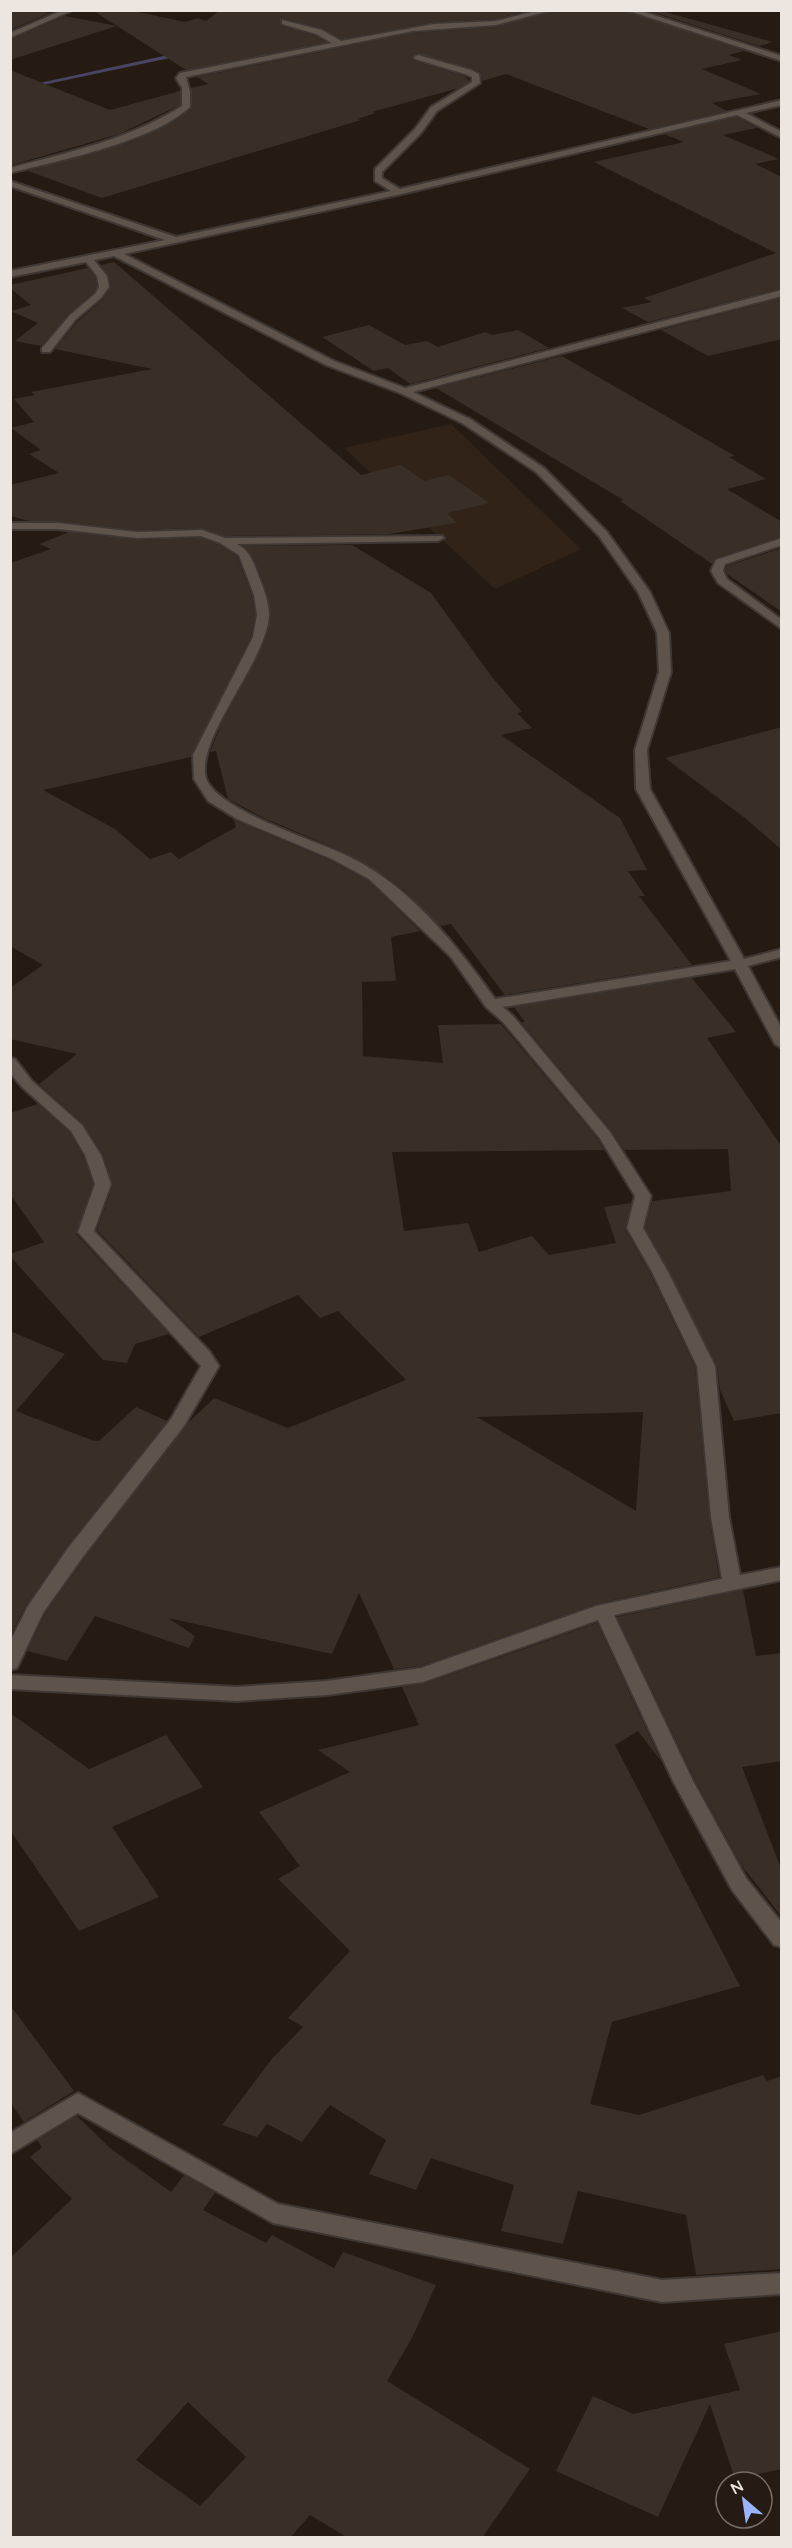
<svg xmlns="http://www.w3.org/2000/svg" width="792" height="2548" viewBox="0 0 792 2548" font-family="Quicksand,sans-serif">
  <rect width="100%" height="100%" fill="#251b13"/>
  <!-- built -->
  <polygon fill="#312317" points="451,424 581,549 495,589 344,448"/>
  <g fill="none" stroke-linecap="round" stroke-linejoin="round">
    <!-- stream -->
    <polygon fill="#484562" fill-rule="evenodd" points="182,52 184,55 24,89 21,87"/>
  </g>
  <!-- building -->
  <g fill="#392f26" fill-rule="evenodd">
    <polygon points="10,10 35,10 50,13 10,30"/>
    <polygon points="92,10 129,10 185,22 198,18 206,21 220,10 528,10 496,19 434,22 341,39 323,28 283,18 280,20 281,26 315,36 326,42 186,70"/>
    <polygon points="555,10 624,10 744,51 729,55 742,60 702,69 761,94 712,103 727,111 649,129 506,74 482,81 480,72 472,68 417,53 412,56 414,61 464,76 470,81 459,88 372,112 376,113 357,119 361,120 102,198 28,171 131,142 175,121 191,109 191,88 208,84 197,77 413,33 497,27"/>
    <polygon points="647,10 658,10 773,42 759,46"/>
    <polygon points="65,16 117,26 10,60 10,40"/>
    <polygon points="10,70 110,110 180,91 180,105 119,134 12,165"/>
    <polygon points="737,117 757,128 723,135 779,159 755,164 782,177 782,288 648,322 622,308 652,302 644,298 776,253 594,162 684,142 664,134"/>
    <polygon points="114,262 361,475 401,465 424,481 449,475 489,503 447,513 457,523 389,534 225,536 202,528 137,530 58,521 29,521 10,516 10,485 59,473 29,454 41,450 11,428 34,422 14,399 35,395 31,392 152,369 55,349 78,321 102,300 111,288 109,276 101,265"/>
    <polygon points="88,268 95,277 97,287 93,293 68,314 41,346 15,341 38,323 11,311 31,305 10,288 10,285"/>
    <polygon points="782,298 782,339 708,356 661,330"/>
    <polygon points="369,325 405,345 427,341 438,347 485,332 492,335 518,330 549,348 410,384 388,368 374,371 322,337"/>
    <polygon points="562,356 735,456 729,457 766,479 727,489 782,522 782,536 715,558 712,564 620,501 623,500 436,388"/>
    <path d="M69 532 137 540 201 538 219 545 237 556 252 596 255 615 251 636 191 757 43 790 115 829 150 859 171 852 179 859 236 827 234 820 331 861 368 881 420 931 391 937 396 981 362 982 363 1056 443 1063 438 1025 501 1024 597 1138 604 1150 392 1152 404 1231 468 1223 479 1252 532 1236 549 1255 616 1243 604 1207 631 1203 625 1229 650 1273 695 1367 709 1517 719 1577 595 1604 420 1666 394 1669 359 1593 332 1654 168 1618 195 1636 189 1648 95 1616 67 1661 27 1651 45 1614 84 1559 188 1423 214 1398 288 1428 406 1380 338 1311 320 1318 298 1295 199 1337 97 1230 113 1185 103 1154 83 1123 39 1084 77 1054 10 1039V988L43 965 10 946V563L51 549 39 544ZM643 1412 636 1511 477 1417Z"/>
    <polygon points="352,545 431,593 492,677 522,712 517,713 532,728 501,735 620,818 647,870 628,871 645,896 639,896 692,965 505,995 451,924 440,926 408,894 387,877 340,850 266,819 228,799 216,751 210,752 222,723 258,656 267,635 271,616 263,581 253,557 244,546"/>
    <polygon points="782,548 782,612 727,574 725,571 727,566"/>
    <polygon points="782,727 782,850 745,818 665,758"/>
    <polygon points="692,978 736,1032 707,1038 782,1147 782,1413 734,1421 720,1390 717,1365 645,1228 652,1201 731,1191 728,1149 624,1150 612,1131 521,1022 525,1022 514,1007"/>
    <polygon points="38,1104 69,1132 83,1156 93,1184 76,1234 169,1334 135,1344 127,1363 103,1360 10,1256 10,1254 44,1242 10,1194 10,1113"/>
    <polygon points="10,1331 65,1354 16,1411 94,1441 99,1441 136,1407 167,1421 66,1547 26,1605 10,1636"/>
    <polygon points="743,1590 756,1656 782,1653 782,1761 742,1767 782,1871 782,1917 742,1866 695,1780 617,1617"/>
    <polygon points="597,1623 661,1761 638,1731 615,1745 740,1986 612,2022 590,2104 639,2115 763,2075 767,2081 782,2076 782,2269 696,2275 686,2215 578,2191 563,2244 501,2231 514,2185 431,2158 416,2190 369,2174 386,2140 330,2105 302,2142 267,2124 257,2137 222,2125 271,2060 303,2027 288,2018 350,1951 278,1879 300,1866 259,1812 350,1772 318,1750 419,1725 402,1687 424,1684"/>
    <polygon points="10,1713 89,1769 166,1735 203,1787 112,1827 159,1897 79,1931 10,1830"/>
    <polygon points="10,2005 74,2091 24,2122 10,2102"/>
    <path d="M77 2116 110 2148 171 2192 184 2175 215 2193 203 2210 266 2243 272 2235 334 2268 343 2252 436 2285 413 2336 387 2381 530 2469 482 2538H348L310 2515 290 2538H10V2258L72 2199 30 2157 42 2147 37 2140ZM188 2402 246 2457 200 2506 136 2460Z"/>
    <polygon points="782,2331 782,2469 735,2479 710,2404 658,2517 556,2471 593,2396 633,2414 740,2390 724,2344"/>
  </g>
  <g fill="none" stroke-linecap="round" stroke-linejoin="round">
    <!-- minor casing -->
    <g stroke="#3e3733" stroke-width="4">
      <g id="minor">
        <polygon points="63,10 73,10 10,38 10,33"/>
        <path d="M539 10H553L496 25 413 31 186 77 190 92V107C152 142 61 160 10 173V168C69 152 130 139 182 106V88L176 78 180 73 332 43 316 34 282 24V20L322 30 341 41 434 24 496 21Z"/>
        <polygon points="626,10 638,10 782,56 782,61"/>
        <path d="M418 55 471 70 479 74 480 83 437 111 421 133 382 172V178L400 189 782 100V105L746 113 782 132V138L737 115 397 195 124 254 334 361 405 388 782 290V296L413 392 470 419 544 468 607 532 650 592 669 633 671 672 647 750 650 789 744 959 782 949V957L748 966 782 1029V1048L775 1044 735 969 503 1007 513 1016 610 1132 651 1196 643 1228 668 1272 715 1366 729 1517 740 1575 782 1567V1580L614 1615 693 1781 746 1878 782 1923V1947L774 1945 732 1890 673 1781 598 1620 423 1682 327 1695 237 1701 10 1689V1675L237 1687 327 1681 421 1668 596 1606 722 1579 711 1517 697 1366 652 1272 627 1228 635 1196 599 1137 503 1022 486 1007 451 957 369 879 332 859 237 819 208 801 194 779 193 755 253 637 257 615 254 595 239 555 220 543 201 536 137 538 58 529H10V523H58L137 532 202 530 225 538 442 536 444 538 438 541 237 544C251 552 253 562 259 577 264 589 269 603 269 616 266 662 195 739 206 778 215 808 309 839 339 852 405 880 454 941 495 999L731 961 636 789 635 750 659 672 657 633 638 592 599 536 536 472 462 423 400 393 326 365 114 256 94 260 107 276 109 287 101 298 76 319 50 352H42V348L70 315 95 294 99 287 97 276 86 262 10 277V271L165 240 10 186V181L176 237 391 191 375 181V169L415 129 431 107 472 82V77L465 74 415 59 414 57Z"/>
        <polygon points="782,538 782,545 725,564 723,571 727,579 782,620 782,629 718,583 711,571 716,560"/>
        <polygon points="10,1058 15,1059 32,1081 82,1125 101,1155 111,1184 94,1231 210,1352 219,1366 184,1426 82,1558 43,1613 17,1668 10,1670 10,1642 28,1606 68,1548 171,1419 201,1366 78,1232 95,1184 85,1155 71,1131 22,1087 10,1073"/>
        <polygon points="78,2093 278,2204 662,2280 782,2273 782,2294 662,2302 273,2223 78,2113 10,2154 10,2133"/>
      </g>
    </g>
    <!-- minor -->
    <use href="#minor" fill="#5f544b" fill-rule="evenodd"/>
  </g>
  <!-- border -->
  <rect width="792" height="2548" fill="none" stroke="#ece5e0" stroke-width="24"/>
  <!-- north arrow -->
  <g transform="translate(744 2500) rotate(331)"><circle r="28" fill="#251b13" stroke="#756c65" stroke-width="1.5"/>
  <path d="M0-4.5L10 22L0 15L-10 22Z" fill="#9ab5fd"/>
  <text y="-9" font-size="16" font-weight="bold" text-anchor="middle" fill="#ece5e0">N</text>
  </g>
</svg>
